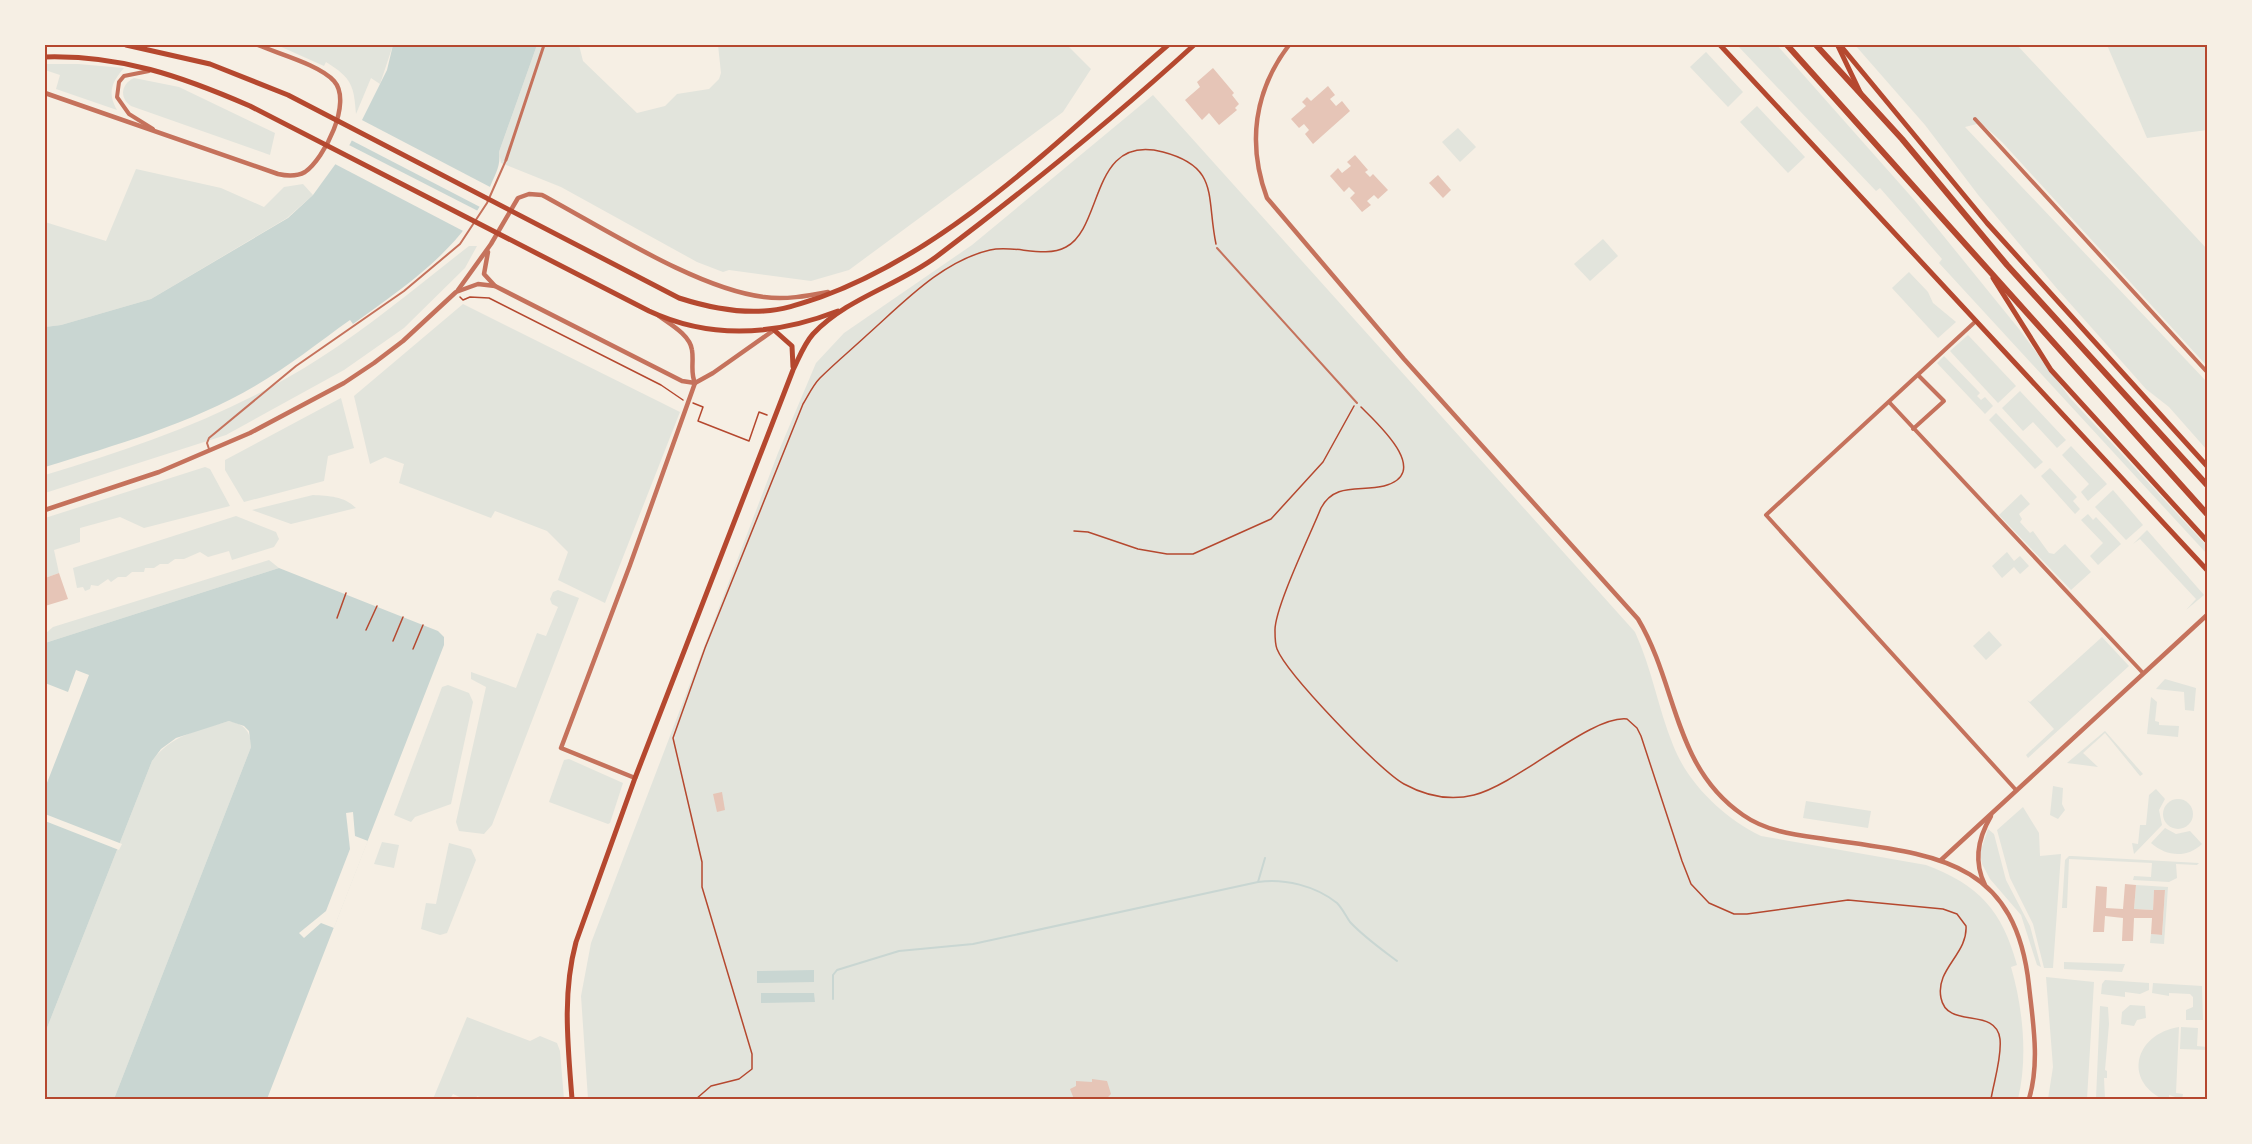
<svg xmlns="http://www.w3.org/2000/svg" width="2252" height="1144" viewBox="0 0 2252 1144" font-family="'Exo 2',sans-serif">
  <rect width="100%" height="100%" fill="#f6efe4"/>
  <!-- green -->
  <g fill="#e2e4dc">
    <path d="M277 45H393L380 84 371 78 356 114C354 86 352 78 326 62L324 66Z"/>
    <polygon points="537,45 579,45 583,61 637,113 665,106 677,94 709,89 719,79 721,73 718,45 1067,45 1091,69 1063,112 849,270 811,281 729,270 723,272 697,262 561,187 501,163 499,152"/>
    <polygon points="1737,45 1777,45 1916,202 2019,329 2070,398 2207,546 2207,554 1939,263 1942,259 1880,188 1876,191"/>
    <polygon points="1855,45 2017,45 2207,249 2207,366 2002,142 1981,123 1965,127 2207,382 2207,450 2169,407 2146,389 2059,291 1979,196 1925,125"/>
    <polygon points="2107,45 2207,45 2207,130 2147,138"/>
    <polygon points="1706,52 1743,92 1728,107 1690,67"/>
    <path d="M45 64H78L124 68C112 82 107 92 117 110L56 89 60 75 45 70Z"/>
    <path d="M134 78 179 87 275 133 270 155 131 106C119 98 121 84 134 78Z"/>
    <path d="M1153 95 1635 632C1652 669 1658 708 1673 745 1688 784 1724 818 1761 836L1926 865C1979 885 2002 910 2017 965L2011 967C2023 1008 2028 1058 2018 1099H588L581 996 591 943 778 453 816 363 844 333 972 245Z"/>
    <polygon points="1757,106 1805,157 1788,173 1740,122"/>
    <polygon points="1458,128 1476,147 1460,162 1442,142"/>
    <polygon points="136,169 221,188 264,207 284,187 303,184 313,195 287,218 151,299 61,325 45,327 45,222 106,241"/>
    <polygon points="1603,239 1618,256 1590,281 1574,264"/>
    <path d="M469 246H477L465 268 404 328 344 370 226 435 45 493V475C141 446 235 413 320 358 372 325 420 284 469 246Z"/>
    <polygon points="1909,272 1928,292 1933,303 1956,322 1938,338 1892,288"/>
    <polygon points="463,304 680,412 605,603 558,580 568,552 547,531 495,511 491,518 399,483 404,464 385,457 370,464 354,396"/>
    <polygon points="1968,335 2016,386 1998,403 1950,351"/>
    <polygon points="1944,356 1980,393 1977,396 1981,400 1985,397 1993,406 1985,414 1937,363"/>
    <polygon points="2020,391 2066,440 2057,448 2033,422 2023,431 2002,408"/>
    <polygon points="341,398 354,448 328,456 324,481 244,502 225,470 225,460"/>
    <polygon points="1996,413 2043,462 2035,469 1989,420"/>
    <polygon points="2071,446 2107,484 2088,501 2081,492 2089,484 2062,455"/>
    <polygon points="205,467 210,469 230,506 144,528 120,517 80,528 80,542 54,550 59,573 45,578 45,518"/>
    <polygon points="2050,468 2077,497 2073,501 2080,509 2075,514 2041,476"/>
    <polygon points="2113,490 2143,525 2126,540 2095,507"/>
    <polygon points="2021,494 2030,504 2019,514 2022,519 2020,522 2030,533 2033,531 2049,553 2054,554 2065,544 2091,572 2071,590 1999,515"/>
    <path d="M313 495C329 496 344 496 356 508L291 524 252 510Z"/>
    <polygon points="2088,514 2093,520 2096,517 2121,544 2098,565 2090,556 2103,543 2081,520"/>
    <polygon points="236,516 276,532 279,539 274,547 232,560 229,551 208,557 200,552 184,559 175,559 168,564 160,564 154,568 145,568 144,572 132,572 126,577 118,577 111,582 108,579 98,586 91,585 90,589 85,591 83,587 77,588 73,568"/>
    <polygon points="2147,530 2204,595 2186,610 2196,599 2140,539 2133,544"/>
    <polygon points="2007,552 2014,561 2020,556 2029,566 2020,574 2014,567 2002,578 1992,566"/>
    <polygon points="269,560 279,568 45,643 46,633 53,627"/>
    <polygon points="558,590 579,598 492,825 484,834 459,831 456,822 486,687 471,679 471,672 516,688 537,633 546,636 558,607 552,604 550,599 553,592"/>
    <polygon points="1989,631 2002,645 1986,660 1973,646"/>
    <polygon points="2102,637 2129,666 2028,758 2026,755 2054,729 2027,700 2030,702"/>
    <polygon points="2165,679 2196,688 2194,711 2185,710 2184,692 2156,689"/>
    <polygon points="448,685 469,693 473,702 451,804 415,817 411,822 394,815 442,687"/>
    <polygon points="2151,697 2157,702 2155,721 2159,722 2159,725 2179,726 2178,737 2147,734"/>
    <path d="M229 721C244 724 251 731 251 747L114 1099H45V1033L152 761C171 735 199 730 229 721Z"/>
    <polygon points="2105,731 2143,774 2140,776 2105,733 2083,753 2098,767 2067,763"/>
    <polygon points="569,759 623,783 610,823 608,824 549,802 564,760"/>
    <polygon points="2053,786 2063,788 2062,804 2065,810 2058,819 2050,815"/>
    <polygon points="2156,789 2165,799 2159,810 2162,825 2134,854 2132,843 2138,844 2140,825 2146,825 2149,795"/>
    <circle cx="2178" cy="814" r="15"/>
    <polygon points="1806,801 1871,811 1868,828 1803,818"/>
    <polygon points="2023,807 2039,833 2040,856 2061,854 2053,968 2044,968 2033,924 2010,878 1997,830"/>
    <path d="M2165 828 2176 834 2190 831 2202 844C2186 859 2166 856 2151 843Z"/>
    <polygon points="1988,829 1994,834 2006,880 2030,926 2041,967 2037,965 2021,915 1990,879 1982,864 1980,853"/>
    <polygon points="382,842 399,845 394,868 374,864"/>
    <polygon points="449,843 471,849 476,860 447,933 440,935 421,929 426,903 436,904"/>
    <polygon points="2069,856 2072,856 2199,863 2197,865 2176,864 2177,878 2169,882 2133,880 2134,876 2151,877 2152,863 2069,859 2067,908 2062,908 2065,860"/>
    <polygon points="2136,885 2168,887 2164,944 2150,943 2151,934 2162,935 2165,890 2154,890 2153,910 2134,909"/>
    <polygon points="2064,962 2125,964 2122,972 2064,969"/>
    <polygon points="2046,977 2094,982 2087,1099 2048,1099 2053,1067"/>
    <polygon points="2105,980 2149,983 2149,990 2140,994 2125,992 2125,997 2101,994 2102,984"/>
    <polygon points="2153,983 2202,986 2203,1020 2186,1020 2186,1010 2193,1007 2193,997 2190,994 2169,993 2169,996 2152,993"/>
    <polygon points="2130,1005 2145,1006 2146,1018 2137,1020 2134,1026 2121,1024 2122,1012"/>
    <polygon points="2100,1006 2108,1007 2109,1024 2105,1070 2107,1071 2107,1078 2104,1078 2105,1099 2096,1099"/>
    <polygon points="467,1017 530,1041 540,1036 557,1043 560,1051 564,1099 486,1099 477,1096 476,1099 464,1099 453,1094 450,1099 433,1099"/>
    <path d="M2179 1027 2176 1093 2183 1094 2182 1099 2169 1095V1099H2163C2123 1080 2135 1034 2179 1027Z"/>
    <polygon points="2181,1027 2198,1028 2197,1046 2207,1047 2207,1050 2180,1049"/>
  </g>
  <!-- water -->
  <g fill="#c9d6d2">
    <path d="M393 45H537L499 152C501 166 495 174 490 187 461 250 408 284 353 324L350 320C319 342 288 367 255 386 190 424 116 445 45 467V327L61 325 151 299 288 218 313 195 350 144 387 70Z"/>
    <polygon points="279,568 438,631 444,637 444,645 267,1099 114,1099 251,747 249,731 244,726 229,721 176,738 161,749 152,761 45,1033 45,788 89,675 76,670 68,692 45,683 45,643"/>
    <polygon points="814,970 814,982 757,983 757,971"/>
    <polygon points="761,993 814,993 815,1002 761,1003"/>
  </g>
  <!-- pier -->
  <g fill="#f6efe4">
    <polygon points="360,119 492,188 482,208 349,139"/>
    <polygon points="347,144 480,212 467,233 333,163"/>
    <polygon points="353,812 355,836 368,841 334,928 321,923 304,938 299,933 326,911 350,849 346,813"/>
    <polygon points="45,814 122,844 119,850 45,821"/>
  </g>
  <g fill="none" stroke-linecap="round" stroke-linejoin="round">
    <!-- stream -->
    <g stroke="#c9d6d2" stroke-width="2">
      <path d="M1258 882C1284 878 1316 886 1337 903 1342 908 1346 916 1350 922 1364 937 1381 949 1397 961"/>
      <polyline points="833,999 833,975 837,970 899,951 973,944 1258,882 1265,858"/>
    </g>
  </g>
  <!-- building -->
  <g fill="#e6c5b7">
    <polygon points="1213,68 1234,93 1232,95 1239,104 1235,108 1237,110 1219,125 1209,113 1202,120 1185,100 1200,87 1197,82"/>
    <polygon points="1328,86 1335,95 1330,99 1336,106 1342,101 1350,111 1313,144 1305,134 1309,130 1304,124 1299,128 1291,119 1306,106 1302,102 1307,97 1311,101"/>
    <polygon points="1355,155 1368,170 1365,172 1370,177 1373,174 1388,190 1378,199 1374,195 1367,201 1371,205 1362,212 1350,198 1355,193 1349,187 1344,192 1330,176 1338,168 1342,173 1351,166 1347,162"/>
    <polygon points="1438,175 1451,190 1443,198 1429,183"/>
    <polygon points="59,573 68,599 45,606 45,578"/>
    <polygon points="722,792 725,810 717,812 713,794"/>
    <polygon points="2125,884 2136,885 2134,909 2153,910 2154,890 2165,890 2162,935 2151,934 2152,918 2134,918 2133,941 2122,941 2123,918 2105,916 2104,932 2093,932 2096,886 2107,887 2106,908 2123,909"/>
    <polygon points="1092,1079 1107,1081 1111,1094 1106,1099 1074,1099 1070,1089 1076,1086 1076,1081 1092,1082"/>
  </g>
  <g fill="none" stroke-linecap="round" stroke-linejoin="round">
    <!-- path -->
    <g stroke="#b5482f" stroke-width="1.5">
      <polyline points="460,297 463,300 470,297 489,298 661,385 683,400"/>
      <polyline points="693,403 703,407 698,421 749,441 759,412 767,415"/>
      <path d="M1361 407C1377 423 1433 473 1384 486 1360 492 1335 482 1321 508 1311 533 1274 609 1275 631 1275 637 1275 644 1277 649 1287 674 1380 771 1404 784 1426 796 1450 801 1474 795 1518 784 1591 715 1627 719L1637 728 1641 736 1682 861 1691 884 1709 903 1734 914H1747L1848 900 1943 909 1957 914 1966 926C1968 954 1935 969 1941 998 1947 1030 1996 1006 2000 1039 2002 1057 1994 1081 1991 1099"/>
      <polyline points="1074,531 1088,532 1138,549 1167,554 1193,554 1271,519 1323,462 1354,406"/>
      <polyline points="337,618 346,593"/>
      <polyline points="366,630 377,606"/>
      <polyline points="393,641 403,617"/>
      <polyline points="413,649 423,625"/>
      <path d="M696 1099 711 1086 739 1079 752 1069V1054L702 887V862L673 738 705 648 803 404C808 396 813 385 820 378 835 363 852 349 867 335 903 303 942 261 990 250 1014 244 1044 259 1066 247 1104 227 1090 133 1163 152 1220 167 1206 197 1216 244"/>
    </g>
    <!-- service -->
    <g stroke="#c5725c" stroke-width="2">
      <polyline points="1217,248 1357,403"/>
      <polyline points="209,449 207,443 209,438 296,366 404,291 460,244 487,203 506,160"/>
    </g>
    <!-- pedestrian -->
    <polyline stroke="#c5725c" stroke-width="3" points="506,160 544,45"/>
    <!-- minor -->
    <g stroke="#c5725c" stroke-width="4">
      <polyline points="149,71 124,76 119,82 117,97 129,114 153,129"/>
      <polyline points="1975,119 2207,372"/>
      <polyline points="1976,321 1766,515 2016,790"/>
      <polyline points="1890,403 2143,673"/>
      <polyline points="1913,429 1944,401 1919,376"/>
    </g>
    <!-- tertiary -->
    <g stroke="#c5725c" stroke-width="4.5">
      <path d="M1289 45C1254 91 1247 144 1267 198L1404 359 1638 619C1678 686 1673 767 1743 815 1767 832 1797 835 1825 839 1931 855 2015 856 2029 986 2033 1023 2040 1062 2029 1099"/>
      <path d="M45 93 278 174C287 176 296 177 305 172 324 159 353 102 334 81 320 65 279 54 258 45"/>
      <polyline points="488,252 484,274 495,286 682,381 695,383 713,373 774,330"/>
      <path d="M458 290 491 244 518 198 529 194 542 195C602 227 697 289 764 297 785 300 807 296 828 292"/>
      <polyline points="45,510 159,472 250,433 344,383 374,363 403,341 456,292 478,284 495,286"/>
      <path d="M635 778 561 748 630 565 695 383C690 372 694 362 692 350 690 335 670 324 659 316"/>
      <polyline points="1941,860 2207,615"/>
      <path d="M1985 885C1973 861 1978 838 1991 816"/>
    </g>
    <!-- secondary -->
    <g stroke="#b5482f" stroke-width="5">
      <path d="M126 45 210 64 288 95 679 298C707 307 735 313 764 311 784 310 803 303 821 297 953 249 1063 135 1168 45"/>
      <polyline points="1720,45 2207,570"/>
      <polyline points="1840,45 1987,223 2207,466"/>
      <polyline points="1838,46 1860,92"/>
      <path d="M45 57C121 55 181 76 250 106L649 311C711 340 776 335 838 311"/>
      <polyline points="1993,278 2051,370 2207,541"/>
      <polyline points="774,330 792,346 793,367"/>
      <path d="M572 1099C568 1046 562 994 576 942L635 778 793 370C799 358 804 344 813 334 847 298 897 286 936 257 1025 190 1112 120 1194 45"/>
    </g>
    <!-- primary -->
    <g stroke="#b5482f" stroke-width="6">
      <polyline points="1787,45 2207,514"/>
      <polyline points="1816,45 1902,139 2007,265 2207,485"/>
    </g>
  </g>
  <!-- border -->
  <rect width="2252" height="1144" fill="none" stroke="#f6efe4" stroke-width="93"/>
  <rect x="46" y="46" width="2160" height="1052" fill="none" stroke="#b5482f" stroke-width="2"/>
</svg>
